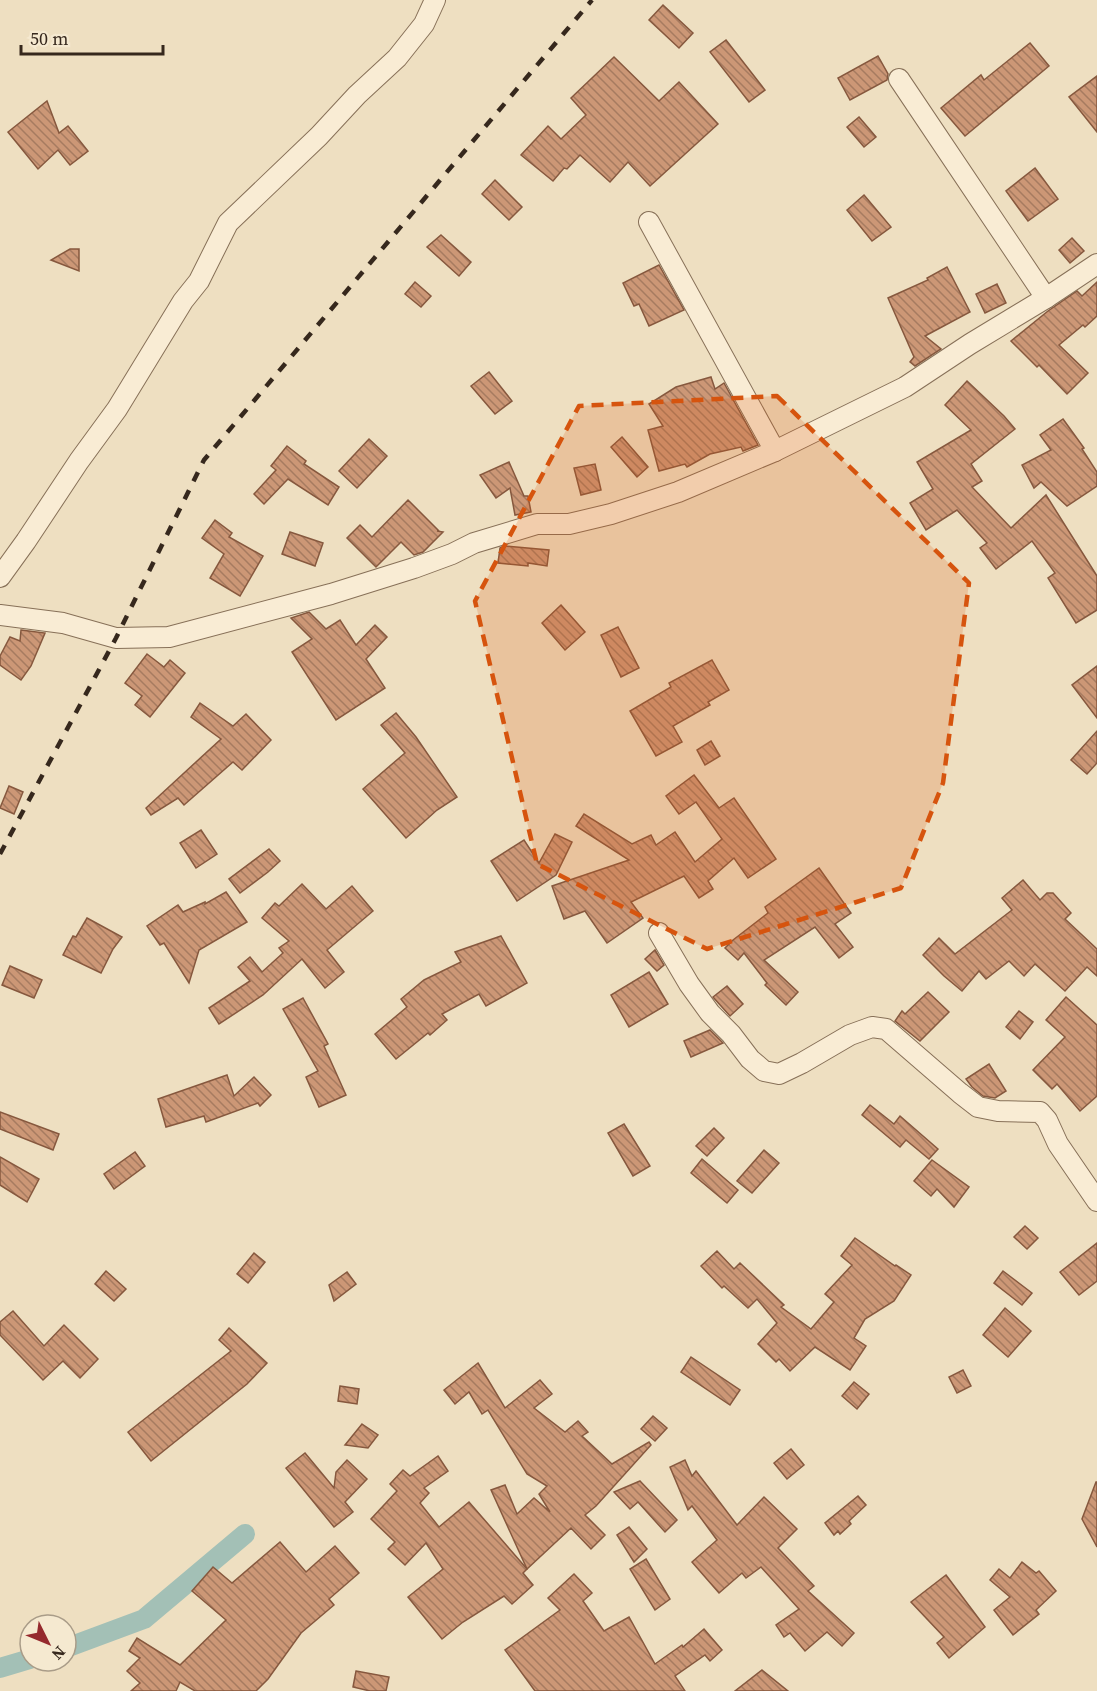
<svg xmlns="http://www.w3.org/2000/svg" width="1097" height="1691" viewBox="0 0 1097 1691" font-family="'Source Serif 4',serif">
  <defs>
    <pattern id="building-back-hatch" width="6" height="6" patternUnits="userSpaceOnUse" patternTransform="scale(1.5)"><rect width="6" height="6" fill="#cc9776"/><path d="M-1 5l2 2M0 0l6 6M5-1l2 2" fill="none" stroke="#a67b60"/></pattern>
  </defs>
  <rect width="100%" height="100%" fill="#eedfc1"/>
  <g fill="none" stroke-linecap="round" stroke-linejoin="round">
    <!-- canal -->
    <g stroke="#a3c0b6" stroke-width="20">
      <polyline points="66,1648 144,1619 245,1534"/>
      <polyline points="0,1668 30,1659"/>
    </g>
  </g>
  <!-- building -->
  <g fill="url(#building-back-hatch)" stroke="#86583e" stroke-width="1.5">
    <polygon points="663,5 693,33 679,48 649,20"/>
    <polygon points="726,40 765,90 749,102 710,52"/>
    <polygon points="1030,43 1049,66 965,136 941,108 981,75 984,80"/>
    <polygon points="878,56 888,74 887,80 850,100 838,78"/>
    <polygon points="614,57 659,101 679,82 718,124 650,186 628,162 610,182 580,155 567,169 564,168 553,181 521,155 548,126 561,139 586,115 571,98"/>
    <polygon points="1097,76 1097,132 1069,97"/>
    <polygon points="47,101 59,133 68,126 88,151 70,165 58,150 38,169 8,132"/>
    <polygon points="859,117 876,137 864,147 847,127"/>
    <polygon points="1035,168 1058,199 1028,221 1006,191"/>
    <polygon points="495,180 522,207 509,220 482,194"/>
    <polygon points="864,195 891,227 872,241 847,210"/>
    <polygon points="441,235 471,262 459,276 427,247"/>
    <polygon points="1072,238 1084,251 1070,263 1059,250"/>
    <polygon points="70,249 79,249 79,271 51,260"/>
    <polygon points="659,265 684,310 649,326 639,304 634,306 623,283"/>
    <polygon points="947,267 970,312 925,336 941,349 915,366 910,362 914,357 888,298 928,280 927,278"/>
    <polygon points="415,282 431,296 421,307 405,294"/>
    <polygon points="1097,282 1097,316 1085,327 1083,325 1059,345 1088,373 1067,394 1039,365 1037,367 1011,341 1048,311 1077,291 1082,296"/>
    <polygon points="997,284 1006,303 985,313 976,294"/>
    <polygon points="489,372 512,401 495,414 471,386"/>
    <polygon points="711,377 715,389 724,383 758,445 743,451 741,447 710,454 687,467 685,464 659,471 648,430 663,426 649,404 676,387"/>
    <polygon points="967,381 1004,416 1015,429 971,464 982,481 972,487 1011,528 1046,495 1097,576 1097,610 1076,623 1048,578 1055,573 1032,541 996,569 980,548 987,543 957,510 926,530 910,503 933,489 917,462 971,430 945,405"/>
    <polygon points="1063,419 1084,448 1082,449 1097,472 1097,486 1067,506 1041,482 1034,488 1022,465 1051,450 1040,435"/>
    <polygon points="622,437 648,467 637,477 611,447"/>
    <polygon points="369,439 387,456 357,488 339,471"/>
    <polygon points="287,446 306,461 304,464 339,487 328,505 288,479 264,504 254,494 276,470 271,466"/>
    <polygon points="509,462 524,496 528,496 531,512 515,515 510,488 496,498 480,475"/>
    <polygon points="595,464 601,490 581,495 574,468"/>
    <polygon points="408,500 439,531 437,531 443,532 423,552 414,555 401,542 376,567 347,538 360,525 372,537"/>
    <polygon points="215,520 232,533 229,537 263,556 240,596 210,578 224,554 202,538"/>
    <polygon points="290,532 323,543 315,566 282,554"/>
    <polygon points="504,546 549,550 547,566 528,563 528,566 498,563 500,548"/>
    <polygon points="561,605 585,632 565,650 542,623"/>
    <polygon points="309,612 326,629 340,620 356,645 375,625 387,637 366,659 385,688 336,720 292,652 312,639 291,618"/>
    <polygon points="618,627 639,668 621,677 601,635"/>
    <polygon points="21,630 45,633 31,666 21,680 0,665 0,656 10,637 20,641"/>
    <polygon points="147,654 164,667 170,660 185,673 150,717 135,705 142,696 125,683"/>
    <polygon points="712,660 729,690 708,702 710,705 673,726 682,742 656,756 630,711 671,687 669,683"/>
    <polygon points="1097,666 1097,718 1072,685"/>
    <polygon points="200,703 233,726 246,714 271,740 242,770 233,762 184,805 178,798 151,815 146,808 221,739 191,717"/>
    <polygon points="396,713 416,737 457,797 437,810 406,838 363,789 405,753 381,725"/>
    <polygon points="1097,731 1097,763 1087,774 1071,760"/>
    <polygon points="711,741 720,756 705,765 697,750"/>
    <polygon points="694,775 719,808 734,798 776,859 748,878 734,858 708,881 713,889 699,898 684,876 631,902 643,918 607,943 585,911 564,919 552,886 629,860 576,826 584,814 632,844 651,835 656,845 675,832 695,862 722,839 696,802 679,814 666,796"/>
    <polygon points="9,786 23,792 14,814 0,808"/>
    <polygon points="201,830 217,854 196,868 180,843"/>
    <polygon points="555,834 572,842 556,875 517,901 491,861 524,840 539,863"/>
    <polygon points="269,849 280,861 268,872 240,893 229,879"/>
    <polygon points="819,868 851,913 835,924 853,947 839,958 815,927 764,960 798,992 786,1005 765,985 767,983 744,953 738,960 725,948 733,940 768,913 765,907"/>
    <polygon points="1023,880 1040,900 1047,893 1053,893 1071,913 1065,919 1097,949 1097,976 1087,967 1065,991 1035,964 1024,976 1009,961 986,979 979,971 962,991 944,976 923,955 939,938 955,954 1012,910 1002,898"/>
    <polygon points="302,884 326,909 352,886 373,911 327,950 344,972 325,988 302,959 263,995 219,1024 209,1008 250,981 238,967 250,957 262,972 283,953 279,948 289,941 262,918 275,903 279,906"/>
    <polygon points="226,892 247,922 199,950 189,983 164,943 160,945 147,926 178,905 183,912 205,902 205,904"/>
    <polygon points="87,918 122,937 113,949 101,973 63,955 73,936 76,937"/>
    <polygon points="501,936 527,983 486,1006 479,994 442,1014 447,1020 430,1035 428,1033 396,1059 375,1034 407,1007 401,999 424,980 461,962 455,952"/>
    <polygon points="655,950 664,965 657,971 645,959"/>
    <polygon points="10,966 42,980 34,998 2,985"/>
    <polygon points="649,972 668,1004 629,1027 611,995"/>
    <polygon points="727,986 743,1004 730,1016 713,997"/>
    <polygon points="928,992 949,1012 920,1041 895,1021 902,1011 905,1014"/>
    <polygon points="1066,997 1097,1025 1097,1096 1080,1111 1057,1084 1052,1089 1033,1070 1065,1037 1046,1020"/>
    <polygon points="303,998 328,1044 324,1046 346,1095 319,1107 306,1077 318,1071 283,1009"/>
    <polygon points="1019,1011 1033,1022 1020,1039 1006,1027"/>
    <polygon points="710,1030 723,1043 691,1057 684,1041"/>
    <polygon points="989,1064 1006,1091 995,1098 983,1096 972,1087 966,1079"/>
    <polygon points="227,1075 234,1096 254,1077 271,1095 260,1106 258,1103 206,1122 204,1116 166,1127 158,1099"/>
    <polygon points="870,1105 894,1124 900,1116 938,1149 929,1159 906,1140 900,1147 862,1115"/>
    <polygon points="0,1112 59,1134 53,1150 0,1129"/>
    <polygon points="624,1124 650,1166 633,1176 608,1133"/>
    <polygon points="714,1128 724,1138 707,1156 696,1146"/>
    <polygon points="764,1150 779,1163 752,1193 737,1181"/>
    <polygon points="135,1152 145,1166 114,1189 104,1174"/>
    <polygon points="0,1157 39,1179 27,1202 0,1185"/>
    <polygon points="702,1159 738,1190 727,1203 691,1173"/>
    <polygon points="932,1160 969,1187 954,1207 937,1189 931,1196 914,1181"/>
    <polygon points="1025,1226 1038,1238 1027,1249 1014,1237"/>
    <polygon points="855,1238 895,1266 896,1265 911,1275 894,1301 865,1319 854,1338 866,1346 850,1370 815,1347 790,1371 779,1359 776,1362 758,1344 777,1323 757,1299 748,1308 724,1286 722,1288 701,1266 717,1251 734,1269 740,1263 784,1305 781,1307 811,1329 834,1302 825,1294 852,1265 841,1256"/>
    <polygon points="1097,1243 1097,1281 1079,1295 1060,1272"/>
    <polygon points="254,1253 265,1262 248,1283 237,1274"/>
    <polygon points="106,1271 126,1289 114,1301 95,1284"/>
    <polygon points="1003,1271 1032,1293 1022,1305 994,1283"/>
    <polygon points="347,1272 356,1284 334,1301 329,1285"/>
    <polygon points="1005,1308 1031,1331 1008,1357 983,1335"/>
    <polygon points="13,1311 44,1346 64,1325 98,1359 80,1378 63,1361 43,1380 0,1335 0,1322"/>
    <polygon points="229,1328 267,1363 247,1384 151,1461 128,1432 231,1351 219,1340"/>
    <polygon points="691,1357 740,1390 730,1405 681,1372"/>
    <polygon points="478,1363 505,1408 540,1380 552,1394 534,1408 565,1432 578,1421 588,1432 582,1436 612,1464 649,1442 651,1445 596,1506 585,1515 605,1535 591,1549 571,1528 527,1569 491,1490 505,1485 517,1514 534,1498 550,1512 539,1494 547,1486 527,1474 488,1410 482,1414 469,1392 455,1404 444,1390"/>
    <polygon points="963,1370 971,1386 957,1393 949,1377"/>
    <polygon points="854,1382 869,1394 857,1409 842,1396"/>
    <polygon points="340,1386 359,1389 357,1404 338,1401"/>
    <polygon points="653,1416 667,1428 655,1441 641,1429"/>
    <polygon points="362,1424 378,1435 368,1448 345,1445"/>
    <polygon points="791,1449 804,1465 787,1479 774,1463"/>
    <polygon points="305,1453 334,1488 336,1472 347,1460 367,1479 345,1502 353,1512 334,1527 286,1468"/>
    <polygon points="438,1456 448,1471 424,1488 429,1493 420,1503 439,1527 469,1502 527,1569 523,1573 533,1585 512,1604 504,1596 463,1622 442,1639 408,1597 443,1569 426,1543 405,1565 388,1549 395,1542 371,1519 397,1491 390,1484 403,1470 410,1476"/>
    <polygon points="685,1460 692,1476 696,1471 737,1525 764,1497 797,1529 778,1548 814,1586 808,1591 854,1633 842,1646 827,1632 805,1651 790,1633 784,1637 776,1625 799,1609 761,1567 746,1578 742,1573 719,1593 692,1562 717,1540 692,1506 688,1510 670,1467"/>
    <polygon points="640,1481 677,1520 665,1532 638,1502 630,1509 614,1492"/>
    <polygon points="1096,1482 1097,1482 1097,1547 1082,1519"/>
    <polygon points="858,1496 866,1505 849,1521 851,1524 840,1534 838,1531 834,1535 825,1523"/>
    <polygon points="629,1527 647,1549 634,1562 617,1535"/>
    <polygon points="280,1542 306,1572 335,1546 359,1573 329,1599 334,1605 301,1633 268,1679 256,1691 195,1691 180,1682 176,1691 131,1691 140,1683 127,1671 140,1658 129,1651 137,1638 180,1665 226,1620 192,1591 213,1567 232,1583"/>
    <polygon points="646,1559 670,1599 655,1610 630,1569"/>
    <polygon points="1022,1562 1036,1573 1039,1571 1056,1591 1036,1610 1039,1614 1013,1635 994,1610 1010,1597 990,1580 999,1569 1010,1578"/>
    <polygon points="574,1574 592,1593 583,1601 604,1631 629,1617 655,1664 682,1645 683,1647 704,1629 722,1650 710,1661 705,1655 675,1676 685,1691 535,1691 505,1650 560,1610 548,1598"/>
    <polygon points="946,1575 985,1627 949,1658 937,1643 944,1637 911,1602"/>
    <polygon points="762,1670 788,1691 735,1691"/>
    <polygon points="356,1671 389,1677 386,1691 370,1691 353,1687"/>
  </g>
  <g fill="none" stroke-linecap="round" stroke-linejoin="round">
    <!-- street casing -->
    <g stroke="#877058" stroke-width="22">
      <g id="street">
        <polyline points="899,79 1046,298"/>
        <polyline points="649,222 775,451"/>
        <polyline points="0,577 26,541 79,461 117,409 183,301 199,281 228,223 319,136 357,95 397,58 424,24 435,0"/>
        <polyline points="0,615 63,623 116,638 169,637 331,594 414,568 452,554 474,543 537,524 569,524 611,514 678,492 775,451 905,387 970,344 1046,298 1097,264"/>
        <polyline points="659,933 689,984 710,1013 731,1034 750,1059 764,1071 779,1074 802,1063 850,1035 872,1027 886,1029 960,1093 978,1107 998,1111 1040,1112 1047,1120 1058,1144 1097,1201"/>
      </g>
    </g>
    <!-- street -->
    <use href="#street" stroke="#f9ecd4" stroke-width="20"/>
    <!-- rail -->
    <polyline stroke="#36281d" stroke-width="4.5" stroke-dasharray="10 10" stroke-linecap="butt" points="0,854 116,638 204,460 592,0"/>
  </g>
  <!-- marked area -->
  <path fill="#d6540e" fill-opacity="0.2" stroke="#d6540e" stroke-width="4.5" stroke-dasharray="12 8" stroke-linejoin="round" d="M777 396 969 583 943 783 901 888 707 949 537 864 475 601 579 406Z"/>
  <!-- north arrow -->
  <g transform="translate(48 1643) rotate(133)"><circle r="28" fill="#f5e9d0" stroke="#a99c88" stroke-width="1.5"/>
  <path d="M0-4.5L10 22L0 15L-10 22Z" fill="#95292d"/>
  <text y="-9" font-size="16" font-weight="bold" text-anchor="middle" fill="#36281d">N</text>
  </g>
  <!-- scale -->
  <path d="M21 45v9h142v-9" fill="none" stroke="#36281d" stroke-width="3"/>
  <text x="30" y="45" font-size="18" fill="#36281d" stroke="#f5e9d0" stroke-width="4.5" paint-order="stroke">50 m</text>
</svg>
